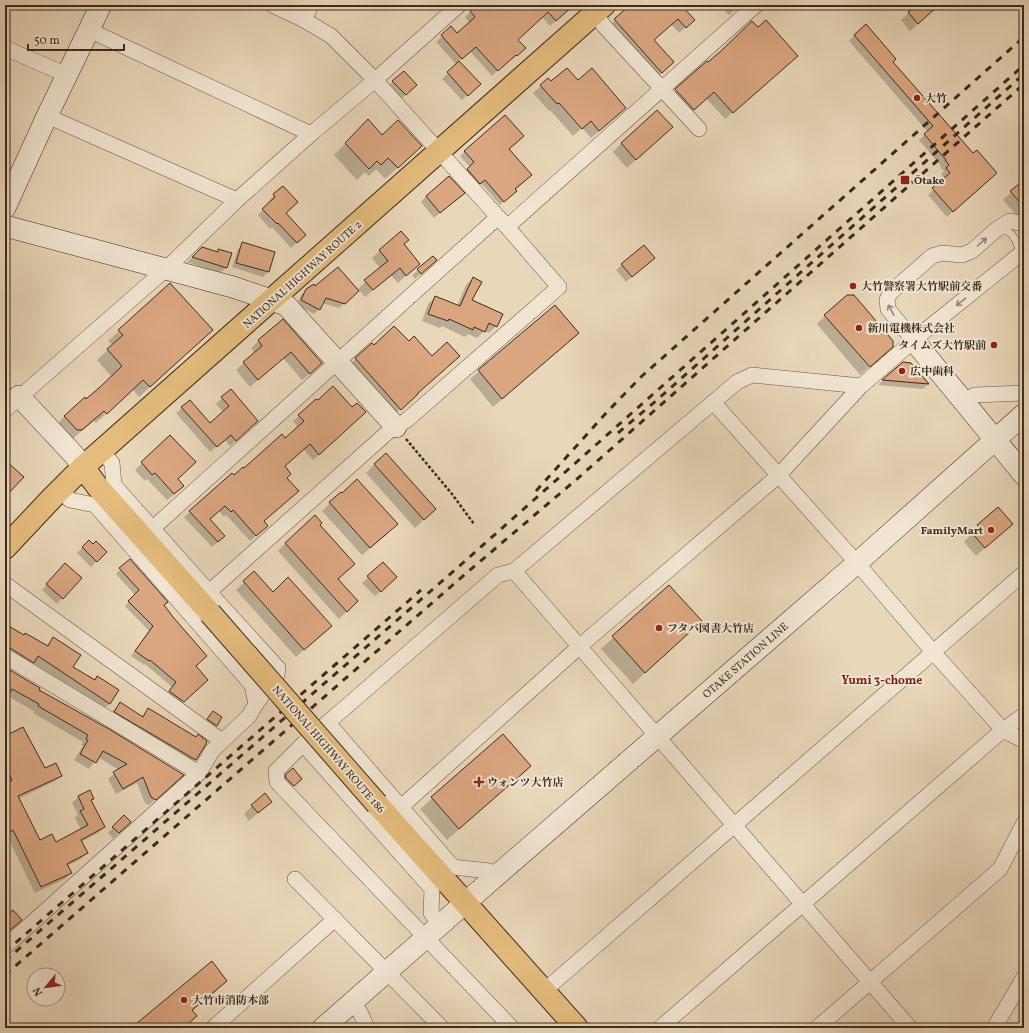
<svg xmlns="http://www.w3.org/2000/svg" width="1029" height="1033" viewBox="0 0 1029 1033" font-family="Vollkorn,'Noto Serif JP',serif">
  <rect width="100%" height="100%" fill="#e9d7b9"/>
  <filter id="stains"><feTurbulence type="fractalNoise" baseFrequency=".005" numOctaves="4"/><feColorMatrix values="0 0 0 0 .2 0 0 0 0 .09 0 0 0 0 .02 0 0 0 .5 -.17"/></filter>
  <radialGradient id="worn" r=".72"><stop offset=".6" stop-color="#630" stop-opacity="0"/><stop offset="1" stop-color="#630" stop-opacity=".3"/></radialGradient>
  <!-- shadow -->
  <g fill="#0003">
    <polygon points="478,5 570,5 572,7 550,26 542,17 517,40 519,53 511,60 510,59 492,76 470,51 458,62 479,84 462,100 442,79 457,65 436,42 451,28 457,35 470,23 465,17"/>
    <polygon points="631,5 680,5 687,26 679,33 671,24 653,40 667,68 655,79 609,26"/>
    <polygon points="719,5 740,5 729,15"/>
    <polygon points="917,5 939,5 910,31 901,20"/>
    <polygon points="949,5 956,5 956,6 952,9"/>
    <polygon points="855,35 892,62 973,155 990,179 947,217 928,195 945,179 941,174 944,171 940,167 941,166 919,140 928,132 849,41"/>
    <polygon points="708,63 789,63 725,119 706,98 686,116 669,97"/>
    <polygon points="393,81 410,91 400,100 388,87"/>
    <polygon points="578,82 617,116 591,138 582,128 573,136 550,110 549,111 533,93 541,86 551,83"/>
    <polygon points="505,116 508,149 527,179 500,205 481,183 476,187 463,173 470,167 460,156"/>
    <polygon points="368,121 382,136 409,158 385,179 376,169 369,176 365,172 357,180 334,155"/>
    <polygon points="663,136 627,168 613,152 622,143"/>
    <polygon points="1024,181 1024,223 1003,200"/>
    <polygon points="463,193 434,218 421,202 426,196"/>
    <polygon points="274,195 299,240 291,248 272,227 270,229 258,215 270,203 269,200"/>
    <polygon points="400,232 403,245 411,271 398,283 391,275 365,297 359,290 339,308 322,303 319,309 314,314 297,305 301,295 307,290 315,288 357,290 380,268 372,258"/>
    <polygon points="243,244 274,253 268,272 263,277 232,267 238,249"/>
    <polygon points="644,246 648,263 626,282 616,270"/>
    <polygon points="203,248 216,253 219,250 230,254 226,268 220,273 187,262"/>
    <polygon points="430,265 415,279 412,275 418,270"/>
    <polygon points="473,278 471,301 496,326 489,333 484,331 477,338 468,334 465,337 442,326 440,328 422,321 428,304 435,297 457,306 466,285"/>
    <polygon points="555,306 578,333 493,407 470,379"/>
    <polygon points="825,316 883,355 860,375 817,324"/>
    <polygon points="282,320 314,370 302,380 283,358 250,387 236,370 255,353 251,348"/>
    <polygon points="119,331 201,340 139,397 133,390 96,423 94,421 71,440 54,427 65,416 86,400 112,377 97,360 113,345 108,341"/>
    <polygon points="409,343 416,393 394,415 349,365 372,344 374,346"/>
    <polygon points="903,363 928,384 923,389 878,385"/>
    <polygon points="231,390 251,427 230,446 225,440 210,452 176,413 190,401 209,424 223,412 216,404"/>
    <polygon points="299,416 359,418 313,460 303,449 284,466 286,478 263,522 261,531 250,541 226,515 224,517 219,511 209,520 218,542 212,547 184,517 234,476 285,439 298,427 293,421"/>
    <polygon points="170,436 177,479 176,493 167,500 147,479 145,481 135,470"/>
    <polygon points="375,464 435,509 415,528 366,473"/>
    <polygon points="330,503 389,532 362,555 322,511"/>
    <polygon points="998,508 1012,524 976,556 964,542 978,526"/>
    <polygon points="319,525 337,579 349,609 339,619 278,551 286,543"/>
    <polygon points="89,541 93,545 106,552 91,567 77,553"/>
    <polygon points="130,560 195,666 202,684 178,706 165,696 172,687 145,664 144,665 131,656 149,631 125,606 135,595 116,574"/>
    <polygon points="383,563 390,583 375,596 362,583"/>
    <polygon points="60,570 80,578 57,604 42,590"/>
    <polygon points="254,573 272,593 322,633 296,657 236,590"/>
    <polygon points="669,586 701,621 633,684 601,649"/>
    <polygon points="5,625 46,646 54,638 72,667 94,681 97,678 118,691 109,704 103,710 32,663 27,669 5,656"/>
    <polygon points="5,668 38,690 176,780 149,805 145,803 137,783 116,794 108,779 119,770 98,757 89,769 74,760 83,746 81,745 83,742 33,713 34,711 6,695 5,696"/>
    <polygon points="120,704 141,717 148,710 195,738 206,742 195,760 188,767 108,719 113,711"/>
    <polygon points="213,712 221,717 210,731 203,725"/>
    <polygon points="503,735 530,766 447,840 420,809"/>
    <polygon points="5,737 44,770 61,775 55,781 18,799 40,842 56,844 81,830 75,818 78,814 72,803 78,797 89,791 93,798 90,801 104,827 98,833 81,842 87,852 81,859 67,866 71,873 65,879 35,893 7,836 5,837"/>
    <polygon points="286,775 301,779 292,788 277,784"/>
    <polygon points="271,801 249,821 244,814 252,806"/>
    <polygon points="124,816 124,828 113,838 108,833"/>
    <polygon points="5,918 15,925 5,934"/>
    <polygon points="226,981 214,993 192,1011 196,1016 184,1028 133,1028"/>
  </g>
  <!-- building -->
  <g fill="#daa680" stroke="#3a2c1d">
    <polygon points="477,5 574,5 556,21 548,12 518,40 526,48 517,56 516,55 498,71 476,47 462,59 441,35 451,26 457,33 475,17 470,11"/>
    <polygon points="630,5 681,5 695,20 686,28 678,19 654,40 674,62 662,73 614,19"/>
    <polygon points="916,5 939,5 918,24 908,12"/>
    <polygon points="766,20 798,56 733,113 714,92 694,110 675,89 707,61 708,62 721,51 752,21 758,27"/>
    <polygon points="866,24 896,59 893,62 973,153 977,150 997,173 953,212 932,188 950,173 946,168 949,165 945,160 946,160 924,134 933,126 854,35"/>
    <polygon points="459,61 481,84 468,96 447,72"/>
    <polygon points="567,68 578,80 592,68 626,108 599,131 591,121 582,129 559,103 557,104 540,85 548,78 551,81"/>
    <polygon points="404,71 417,85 406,95 392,81"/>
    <polygon points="657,110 673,127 636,160 621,143"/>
    <polygon points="505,115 524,136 509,149 532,175 515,189 517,191 504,202 485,180 480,184 467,169 474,162 464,151"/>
    <polygon points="368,119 382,135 398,120 422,146 398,168 388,158 381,165 377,161 369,169 345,143"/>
    <polygon points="449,176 465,193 440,213 426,196"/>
    <polygon points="1024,180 1024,207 1010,191"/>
    <polygon points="283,186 298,202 286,213 306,235 297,243 278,223 277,224 262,209 275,197 273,194"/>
    <polygon points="401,231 409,240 404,244 420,264 406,276 400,268 373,290 364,280 388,261 379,250"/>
    <polygon points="242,242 275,252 269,272 236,263"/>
    <polygon points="644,245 655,258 632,277 621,264"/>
    <polygon points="202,247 218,252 218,249 232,253 227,268 192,257"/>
    <polygon points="433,256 437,260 421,274 417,269"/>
    <polygon points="338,267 359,291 345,304 326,298 320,310 301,300 306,289 314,284 315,286"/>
    <polygon points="473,277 482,282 472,300 503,314 497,327 489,323 485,332 474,327 473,330 449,319 448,321 428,314 435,296 460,306"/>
    <polygon points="170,283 213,330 150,387 143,380 107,414 104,411 82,430 77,430 64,416 85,397 86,399 99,388 122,366 107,349 123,335 118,330"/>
    <polygon points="847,295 854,295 893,341 893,347 870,367 824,315"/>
    <polygon points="555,305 579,333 502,399 478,370"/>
    <polygon points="283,319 322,363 310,374 291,352 258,380 243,362 262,346 258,340"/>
    <polygon points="394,326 409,341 414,336 432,356 447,342 460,356 418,393 418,394 401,410 355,358 372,343 374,345"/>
    <polygon points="903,362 911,363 929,384 882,380"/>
    <polygon points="333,386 352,407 357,403 366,412 319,455 310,444 285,466 291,474 287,478 299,491 264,521 268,526 256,536 233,510 231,512 225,506 210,519 225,536 218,542 189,511 232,473 234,475 243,467 244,468 282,434 285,438 304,421 298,415 316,399 318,400"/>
    <polygon points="231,389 258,421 236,441 231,435 217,447 181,407 190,400 210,423 229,406 221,397"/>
    <polygon points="170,435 196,462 178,479 184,486 174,494 155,473 152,475 141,462"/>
    <polygon points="386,453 436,509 424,520 374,464"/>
    <polygon points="5,460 24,477 5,497"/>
    <polygon points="357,479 398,524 370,548 329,502 341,492 342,493"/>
    <polygon points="998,507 1013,524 985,548 972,533 979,527 977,525"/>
    <polygon points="315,515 322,523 320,525 355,564 338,579 358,601 347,612 285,543"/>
    <polygon points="89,540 93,544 96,541 107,552 97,562 82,547"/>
    <polygon points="130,559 168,602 164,605 173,617 207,656 196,666 208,680 184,702 169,691 176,682 150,660 149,661 135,651 153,626 128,601 139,590 119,568"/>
    <polygon points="383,562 397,577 381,592 367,576"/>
    <polygon points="65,563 82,578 63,599 46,584"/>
    <polygon points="254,571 273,592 288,577 332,626 304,650 243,581"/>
    <polygon points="669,585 702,621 645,673 612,636"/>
    <polygon points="5,624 24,635 25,633 48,646 53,637 81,655 73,667 95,680 97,676 119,690 110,704 38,656 34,663 10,648 5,647"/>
    <polygon points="5,667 40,688 39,690 109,729 184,775 156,800 151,797 143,777 123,789 113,772 127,764 103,751 96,763 80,754 88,740 86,739 88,735 38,706 39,704 12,689 5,702"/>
    <polygon points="120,702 143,717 148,708 196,737 198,734 207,741 206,744 196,760 114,712"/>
    <polygon points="213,711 222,717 217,726 207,719"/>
    <polygon points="23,727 45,768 56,763 62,776 18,796 40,840 52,834 56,842 88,825 80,811 84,809 78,796 90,790 94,799 91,800 105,827 81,840 88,853 67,864 72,873 41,887 13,830 5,835 5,784 12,780 5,766 5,736"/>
    <polygon points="503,734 531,766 459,829 431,797"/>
    <polygon points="293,768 302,779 294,786 286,778 285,775"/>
    <polygon points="265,793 272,802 258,813 251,805"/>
    <polygon points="124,815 131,822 119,833 112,827"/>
    <polygon points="13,910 22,920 10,930 5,924 5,917"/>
    <polygon points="212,961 227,981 192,1010 197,1016 183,1028 131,1028"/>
  </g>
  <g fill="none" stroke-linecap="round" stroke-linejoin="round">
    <!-- lane casing -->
    <g stroke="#665744" stroke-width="8">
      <path id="lane" d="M999 229C1012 228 1018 243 1020 254"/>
    </g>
    <!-- street casing -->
    <g stroke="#665744" stroke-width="16">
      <g id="street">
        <polyline points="590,6 604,26 699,129"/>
        <polyline points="304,20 311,5"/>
        <polyline points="89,30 311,134"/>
        <polyline points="5,48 67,75"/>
        <polyline points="47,116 237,200"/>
        <polyline points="507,227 756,5"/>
        <polyline points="914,341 888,309 887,300 890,293 932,256 942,253 962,255 972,251 997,229 1010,221 1024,224"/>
        <polyline points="963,401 975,395 1024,393"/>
        <polyline points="713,402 857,563 934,653 1003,730 1024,741"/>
        <polyline points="5,410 166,269 237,200 311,134 375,80 459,5"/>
        <polyline points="102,452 112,463 114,485 209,592 278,668 277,675 256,704"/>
        <polyline points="152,529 498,217"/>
        <polyline points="514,571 910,1028"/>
        <polyline points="5,584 222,741"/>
        <polyline points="209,592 388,432 407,420 559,287 507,227 375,80 331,36 304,20 272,5"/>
        <polyline points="5,656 199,773"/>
        <polyline points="328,723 453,867 489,871 495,877"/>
        <polyline points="303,744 432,889 431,913 440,926"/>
        <polyline points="401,807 580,646 778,476 861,386 927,329 1024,251"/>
        <polyline points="295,879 442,1028"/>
        <polyline points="5,947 199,773 212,751 249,716 256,704 252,685 95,505 70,500 60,489"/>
        <polyline points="544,991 1024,573"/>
        <polyline points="353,1003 360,1012 367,1028"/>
        <polyline points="213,1028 335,919"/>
        <polyline points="512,1028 277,782 276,771 303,744 498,575 514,571 737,382 752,375 861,386"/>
        <polyline points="660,1028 1003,730 1024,715"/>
        <polyline points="817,1028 1000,869 1024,823"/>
        <polyline points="994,1028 1024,977"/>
      </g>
    </g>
    <!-- secondary casing -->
    <g stroke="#3a2c1d" stroke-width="22">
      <g id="secondary">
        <polyline points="5,208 47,116 101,5"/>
        <polyline points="5,226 233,287 286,305 396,427"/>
        <polyline points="914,341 1024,475"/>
        <polyline points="19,396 74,455 83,467"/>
        <polyline points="323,1028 465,903 857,563 1024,414"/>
      </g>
    </g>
    <!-- highway casing -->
    <g stroke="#3a2c1d" stroke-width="24">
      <g id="highway">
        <polyline points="83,467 97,486 210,613"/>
        <polyline points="5,548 52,498 83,467 604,5"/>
        <polyline points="377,804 577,1028"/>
      </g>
    </g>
    <!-- path -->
    <polyline stroke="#3a2c1d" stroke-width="2.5" stroke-dasharray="3 2" stroke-linecap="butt" points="406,439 452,494 474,524"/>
    <!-- lane -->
    <use href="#lane" stroke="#f1e5d2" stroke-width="7"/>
    <!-- street -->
    <use href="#street" stroke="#f1e5d2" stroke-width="15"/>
    <!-- secondary -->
    <use href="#secondary" stroke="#f1e5d2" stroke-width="21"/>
    <!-- highway -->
    <use href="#highway" stroke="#e4bc7c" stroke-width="22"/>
    <!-- rail -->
    <g stroke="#3a2c1d" stroke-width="3" stroke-dasharray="7 7" stroke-linecap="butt">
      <polyline points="618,433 657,400 1024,74"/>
      <polyline points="536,491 607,412 642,376 1024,37"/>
      <polyline points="5,952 421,590"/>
      <polyline points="5,961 456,569 1024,65"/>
      <polyline points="5,975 463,576 577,479 1024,84"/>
    </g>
    <!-- highway-bridge casing -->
    <g stroke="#3a2c1d" stroke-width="24" stroke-linecap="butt">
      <polyline id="highway-bridge" points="210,613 377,804"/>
    </g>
    <!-- highway-bridge -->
    <use href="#highway-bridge" stroke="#e4bc7c" stroke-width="22"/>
  </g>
  <!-- one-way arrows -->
  <defs><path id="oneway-shaft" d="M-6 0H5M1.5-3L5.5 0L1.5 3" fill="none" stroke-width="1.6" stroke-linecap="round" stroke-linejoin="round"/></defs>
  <g stroke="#968878">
    <use href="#oneway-shaft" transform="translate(982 242) rotate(-41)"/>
    <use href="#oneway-shaft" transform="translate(961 302) rotate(141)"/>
    <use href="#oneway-shaft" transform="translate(891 310) rotate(-119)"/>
  </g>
  <!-- markers -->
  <g fill="#8f2418" stroke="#f1e5d2" stroke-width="1.5">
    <circle cx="917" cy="98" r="4"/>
    <rect x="900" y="175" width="10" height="10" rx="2"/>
    <circle cx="853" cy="286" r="4"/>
    <circle cx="859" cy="328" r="4"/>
    <circle cx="994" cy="345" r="4"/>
    <circle cx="902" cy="371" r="4"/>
    <circle cx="991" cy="530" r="4"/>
    <circle cx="659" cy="628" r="4"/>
    <path d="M477 776h4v4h4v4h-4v4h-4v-4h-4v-4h4z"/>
    <circle cx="184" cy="1000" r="4"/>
  </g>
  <g text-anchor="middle" stroke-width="4" stroke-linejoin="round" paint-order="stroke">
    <!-- poi labels -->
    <g font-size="11" font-weight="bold" fill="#3a2c1d" stroke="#f1e5d2" text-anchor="start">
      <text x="925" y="102">大竹</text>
      <text x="914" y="184">Ōtake</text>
      <text x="861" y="290">大竹警察署大竹駅前交番</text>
      <text x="867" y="332">新川電機株式会社</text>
      <text x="986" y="349" text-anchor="end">タイムズ大竹駅前</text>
      <text x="910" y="375">広中歯科</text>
      <text x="983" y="534" text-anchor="end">FamilyMart</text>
      <text x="667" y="632">フタバ図書大竹店</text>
      <text x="487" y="786">ウォンツ大竹店</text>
      <text x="192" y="1004">大竹市消防本部</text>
    </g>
    <!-- street labels -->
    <g font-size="11" fill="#3a2c1d" stroke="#f1e5d2">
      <text transform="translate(302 274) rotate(-42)" y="4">NATIONAL HIGHWAY ROUTE 2</text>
      <text transform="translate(745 660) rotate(-41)" y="4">OTAKE STATION LINE</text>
      <text transform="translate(329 749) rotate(49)" y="4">NATIONAL HIGHWAY ROUTE 186</text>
    </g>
    <!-- neighbourhood labels -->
    <g font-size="12" font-weight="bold" fill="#7a1f14" stroke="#f1e5d2">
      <text x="882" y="684">Yumi 3-chome</text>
    </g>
  </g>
  <!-- margin -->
  <rect width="1029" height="1033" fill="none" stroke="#e9d7b9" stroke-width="20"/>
  <rect x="6" y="6" width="1017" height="1021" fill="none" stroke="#3a2c1d" stroke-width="2"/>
  <rect x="10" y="10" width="1009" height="1013" fill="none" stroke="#3a2c1d"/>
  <!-- north arrow -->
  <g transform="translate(46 987) rotate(241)"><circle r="19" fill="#f1e5d2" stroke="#a89b8a"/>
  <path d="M0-3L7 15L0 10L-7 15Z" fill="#8f2418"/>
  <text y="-6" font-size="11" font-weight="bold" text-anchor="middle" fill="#3a2c1d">N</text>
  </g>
  <!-- scale -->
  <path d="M28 44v6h96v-6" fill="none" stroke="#3a2c1d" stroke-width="2"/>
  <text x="34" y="44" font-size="12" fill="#3a2c1d" stroke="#f1e5d2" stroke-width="3" paint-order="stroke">50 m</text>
  <rect width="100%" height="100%" filter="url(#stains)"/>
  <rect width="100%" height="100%" fill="url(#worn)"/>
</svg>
